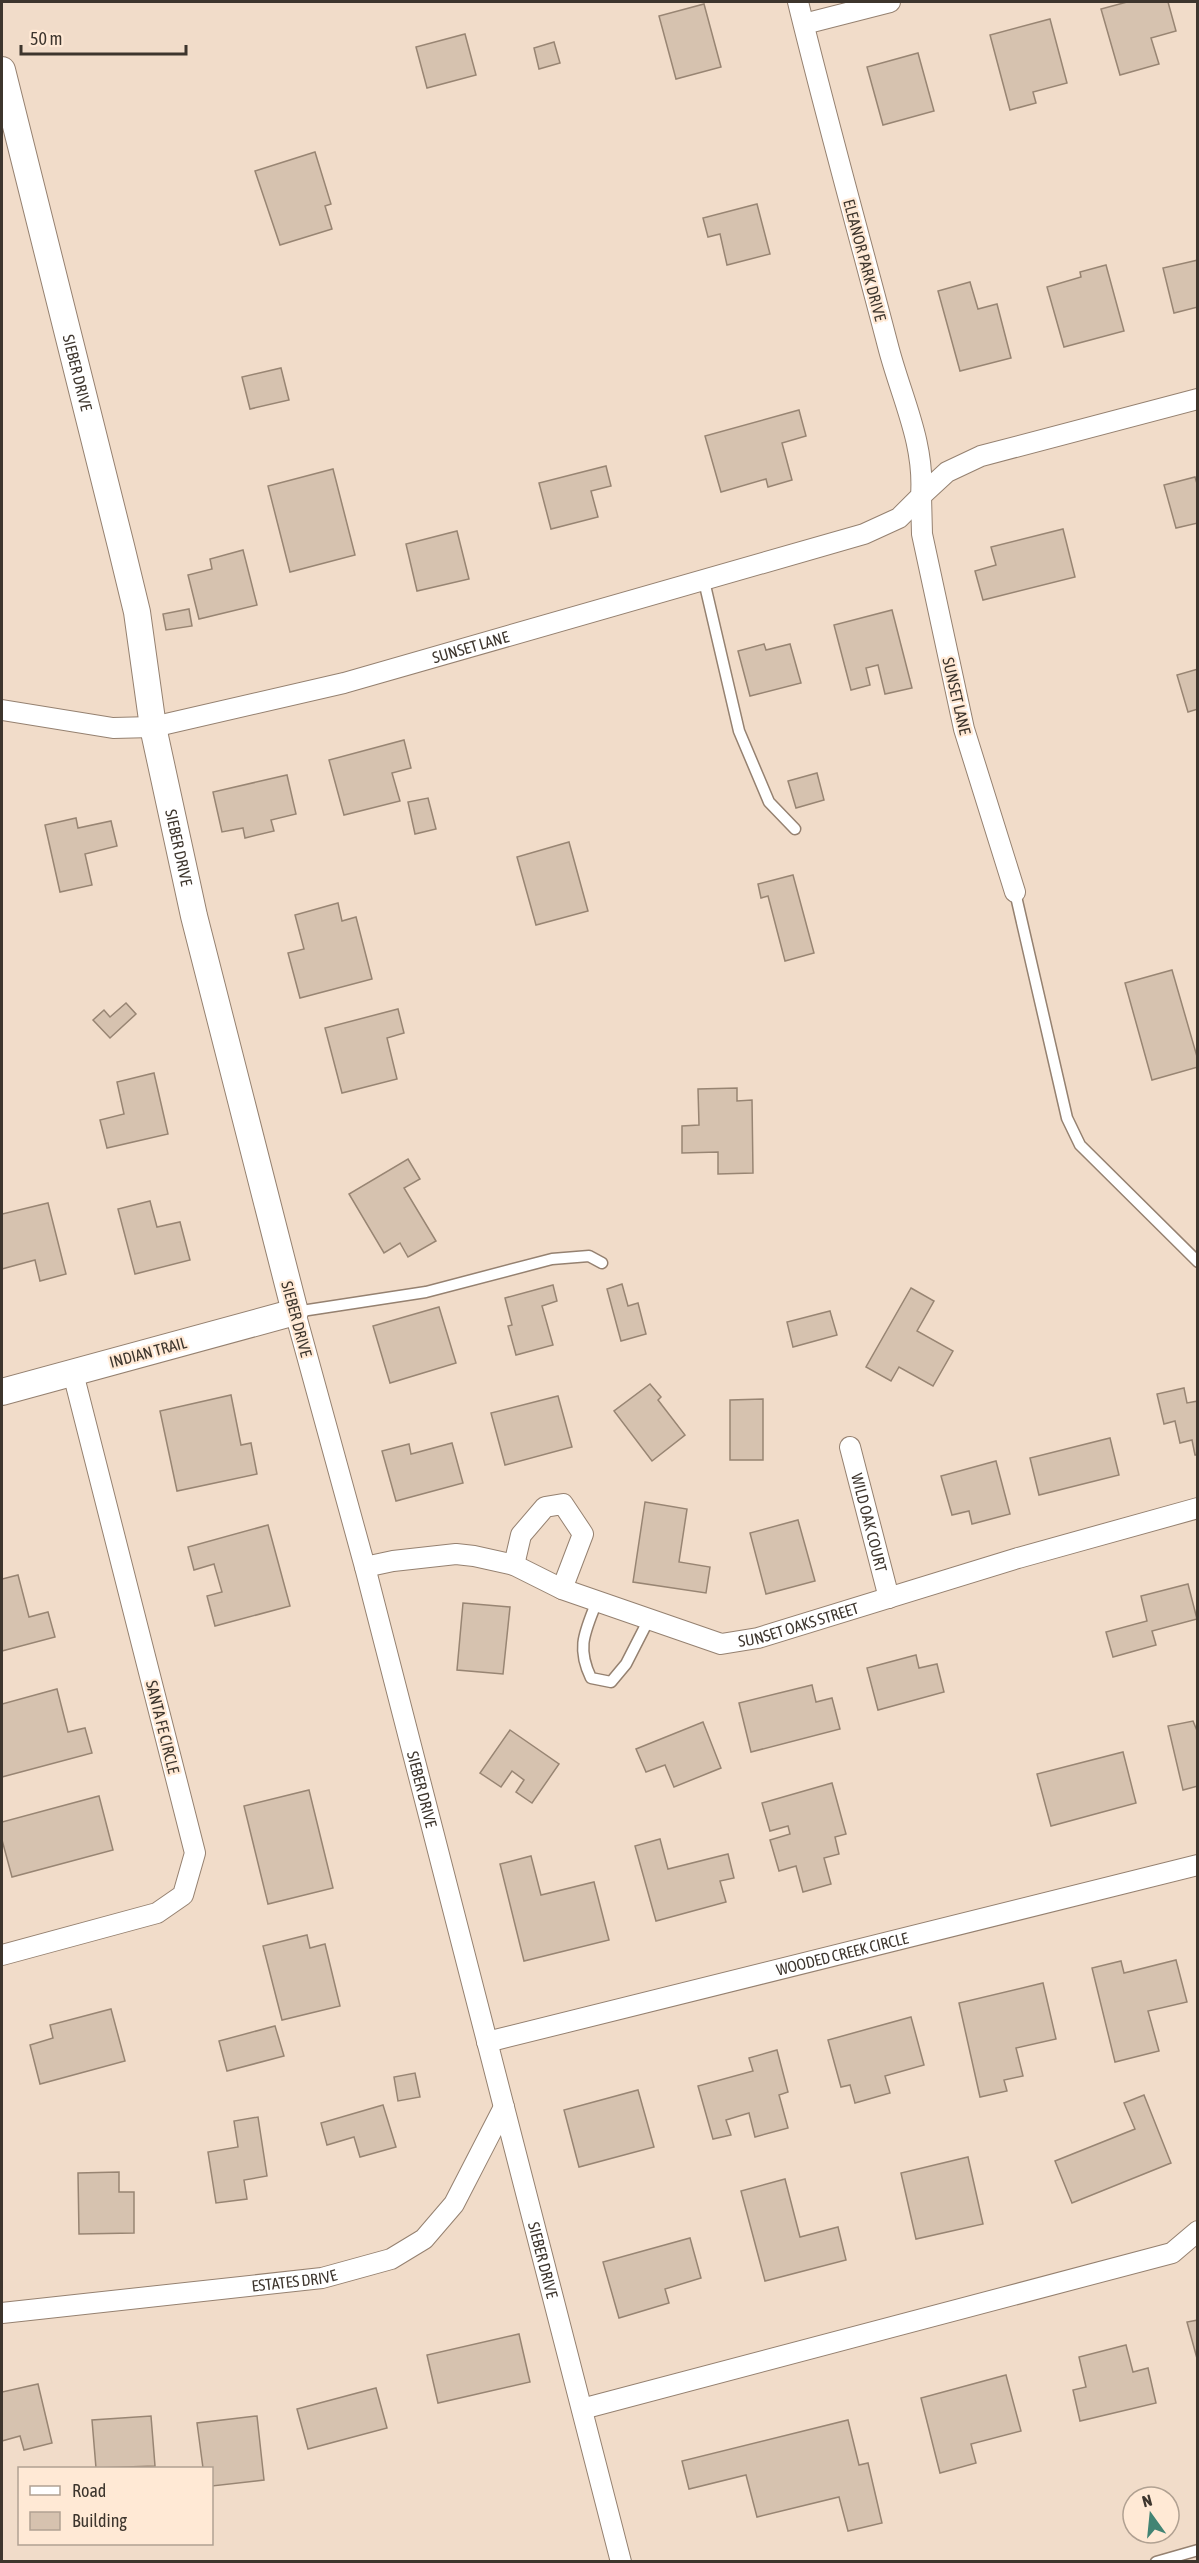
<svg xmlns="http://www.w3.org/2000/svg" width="1199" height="2563" viewBox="0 0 1199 2563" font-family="'Asap Condensed',sans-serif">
  <rect width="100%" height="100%" fill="#f1dcc9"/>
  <!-- building -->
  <g fill="#d6c2af" stroke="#988573" stroke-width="1.5">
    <polygon points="1127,2 1168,2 1176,31 1151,38 1159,64 1120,75 1101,9"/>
    <polygon points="704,4 721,67 676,79 659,16"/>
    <polygon points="1050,19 1067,83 1033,92 1036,103 1010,110 990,35"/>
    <polygon points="465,34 476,75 427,88 416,47"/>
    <polygon points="554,42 560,63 539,69 534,48"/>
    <polygon points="918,53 934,111 883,125 867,67"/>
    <polygon points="315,152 331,204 325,206 332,229 280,245 255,171"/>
    <polygon points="757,204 770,254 727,265 720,234 708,237 703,218"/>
    <polygon points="1198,260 1198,307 1174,313 1163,268"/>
    <polygon points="1106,265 1124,331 1064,347 1047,287 1081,277 1080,272"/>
    <polygon points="970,282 978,309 997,304 1011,358 960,371 938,291"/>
    <polygon points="281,368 289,400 250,409 242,377"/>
    <polygon points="799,410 806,436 782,443 792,480 768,487 766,479 721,492 705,436"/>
    <polygon points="606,466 611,486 591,491 598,517 551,529 539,483"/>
    <polygon points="333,469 355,555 290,572 268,486"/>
    <polygon points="1195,477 1198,487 1198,523 1176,528 1164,485"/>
    <polygon points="1063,529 1075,577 983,600 975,571 996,565 991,547"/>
    <polygon points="457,531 469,579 417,591 406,544"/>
    <polygon points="243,550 257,605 199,619 188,575 212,569 210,559"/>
    <polygon points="189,609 192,626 166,630 163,614"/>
    <polygon points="892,610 912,688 885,694 878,665 866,668 870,685 851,690 834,625"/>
    <polygon points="764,644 766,650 790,644 801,683 750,696 738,651"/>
    <polygon points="1198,669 1198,709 1188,712 1177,675"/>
    <polygon points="404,740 411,768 392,773 400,801 344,815 329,760"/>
    <polygon points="817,773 824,800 796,808 788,781"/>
    <polygon points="287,775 296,814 271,820 274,831 245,838 243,828 222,832 213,792"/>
    <polygon points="428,798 436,829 415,834 408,802"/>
    <polygon points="76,818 78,828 111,821 117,846 85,854 92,885 60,892 45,825"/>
    <polygon points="569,842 588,911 536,925 517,857"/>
    <polygon points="793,875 814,953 785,961 768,896 761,898 758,884"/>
    <polygon points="338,903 342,921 356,917 372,979 300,998 288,953 304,949 295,915"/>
    <polygon points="1172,970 1198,1060 1198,1067 1152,1080 1125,983"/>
    <polygon points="126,1003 136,1014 110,1038 93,1020 104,1010 110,1017"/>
    <polygon points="398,1009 404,1033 387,1038 397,1079 342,1093 325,1028"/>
    <polygon points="154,1073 168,1134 107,1148 100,1120 124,1114 117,1082"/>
    <polygon points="737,1088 737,1101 752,1100 753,1173 718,1174 718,1152 682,1153 682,1126 699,1125 698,1089"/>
    <polygon points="408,1159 420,1179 404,1188 436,1241 408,1257 400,1243 384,1253 349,1194"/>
    <polygon points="150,1201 157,1227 180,1222 190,1260 135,1274 118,1209"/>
    <polygon points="48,1203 66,1274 40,1281 35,1260 2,1269 2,1214"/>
    <polygon points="622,1284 628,1306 638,1303 646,1334 621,1341 607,1289"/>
    <polygon points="553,1285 557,1301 542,1306 553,1345 516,1355 508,1326 512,1325 505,1298"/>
    <polygon points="911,1288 934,1301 917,1331 953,1351 933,1386 899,1367 891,1381 866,1367"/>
    <polygon points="439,1307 456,1363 390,1383 373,1326"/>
    <polygon points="830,1311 837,1335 793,1347 787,1322"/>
    <polygon points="650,1384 661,1397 658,1400 685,1435 652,1461 614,1411"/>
    <polygon points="1184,1388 1187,1403 1198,1401 1198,1455 1195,1455 1192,1440 1180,1443 1175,1421 1164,1424 1157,1394"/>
    <polygon points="231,1395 241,1445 251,1443 257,1474 177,1491 160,1411"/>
    <polygon points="558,1396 572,1447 505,1465 491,1413"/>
    <polygon points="763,1399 763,1460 730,1460 730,1400"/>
    <polygon points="1110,1438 1119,1475 1039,1495 1030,1458"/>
    <polygon points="452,1443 463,1483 396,1501 382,1451 409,1444 411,1454"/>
    <polygon points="996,1461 1010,1514 972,1524 969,1511 952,1515 941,1476"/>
    <polygon points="645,1502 687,1509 679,1562 710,1567 706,1593 633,1582"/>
    <polygon points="798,1520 815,1581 766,1594 750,1533"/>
    <polygon points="268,1525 290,1606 215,1626 207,1596 222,1592 214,1564 194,1570 188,1547"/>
    <polygon points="18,1575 29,1617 48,1612 55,1637 2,1651 2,1579"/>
    <polygon points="1188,1584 1197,1619 1152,1631 1156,1645 1113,1657 1106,1632 1147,1621 1141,1596"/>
    <polygon points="463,1603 510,1607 503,1674 457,1670"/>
    <polygon points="916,1655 919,1668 937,1664 944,1692 878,1710 867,1668"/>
    <polygon points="812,1685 816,1702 832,1698 840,1729 751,1752 739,1703"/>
    <polygon points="57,1689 68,1732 85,1728 92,1753 2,1777 2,1704"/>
    <polygon points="1193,1721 1198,1733 1198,1786 1183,1790 1168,1726"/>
    <polygon points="703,1722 721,1768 674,1787 665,1765 646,1772 636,1749"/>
    <polygon points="510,1730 559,1764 532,1803 516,1792 524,1780 512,1771 501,1787 480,1773"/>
    <polygon points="1123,1752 1136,1803 1051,1826 1037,1774"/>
    <polygon points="832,1783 846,1834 835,1837 839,1854 824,1858 831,1884 803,1892 796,1866 779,1871 770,1840 790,1834 788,1826 770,1831 762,1803"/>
    <polygon points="309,1790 333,1888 268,1904 244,1806"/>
    <polygon points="99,1796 113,1850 12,1877 2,1840 2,1822"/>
    <polygon points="660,1839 668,1869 728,1854 734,1878 720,1881 726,1902 656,1921 635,1846"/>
    <polygon points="531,1856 541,1895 594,1882 609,1940 524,1961 500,1864"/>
    <polygon points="307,1935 310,1948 325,1944 340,2006 282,2020 263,1946"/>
    <polygon points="1176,1960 1187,2002 1148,2011 1159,2051 1115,2062 1092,1968 1121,1961 1124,1973"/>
    <polygon points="1043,1983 1056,2039 1016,2048 1023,2076 1004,2080 1007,2091 980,2097 959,2003"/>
    <polygon points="111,2009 125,2061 40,2084 30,2045 53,2038 50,2025"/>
    <polygon points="911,2017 924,2065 885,2076 890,2093 855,2103 850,2085 841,2087 828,2040"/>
    <polygon points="275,2026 284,2056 227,2071 219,2041"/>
    <polygon points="777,2050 788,2092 779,2095 788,2128 755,2137 749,2113 726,2120 731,2135 713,2139 698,2086 753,2071 749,2058"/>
    <polygon points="415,2073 420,2097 398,2101 394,2077"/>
    <polygon points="638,2090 654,2147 579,2167 564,2110"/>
    <polygon points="1144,2095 1171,2163 1072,2203 1055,2161 1135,2129 1124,2103"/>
    <polygon points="383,2105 396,2147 360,2157 354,2137 327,2145 321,2123"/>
    <polygon points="258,2117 267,2176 244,2180 247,2199 216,2203 208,2152 238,2147 234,2121"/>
    <polygon points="968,2157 983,2224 916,2239 901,2173"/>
    <polygon points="119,2172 119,2192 134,2192 134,2233 79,2234 78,2173"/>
    <polygon points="785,2179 800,2237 838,2227 846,2260 765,2281 741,2191"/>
    <polygon points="690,2238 701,2278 665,2289 669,2303 619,2318 603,2262"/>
    <polygon points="1198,2320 1198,2362 1187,2322"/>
    <polygon points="519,2334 530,2382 438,2403 427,2355"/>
    <polygon points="1126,2345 1133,2372 1148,2368 1156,2403 1080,2421 1073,2390 1086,2387 1079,2357"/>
    <polygon points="1006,2375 1021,2431 971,2444 976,2463 940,2473 921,2398"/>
    <polygon points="38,2384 52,2443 24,2450 20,2436 2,2441 2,2392"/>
    <polygon points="376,2388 387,2428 308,2449 297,2409"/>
    <polygon points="151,2416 155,2466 96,2468 92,2420"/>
    <polygon points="257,2416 264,2480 212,2486 212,2468 203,2468 197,2423"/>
    <polygon points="848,2420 859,2465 868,2463 882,2523 848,2531 839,2497 757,2517 746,2475 689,2489 682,2461"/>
  </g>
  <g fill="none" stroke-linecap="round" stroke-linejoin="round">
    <!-- service casing -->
    <g stroke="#958170" stroke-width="13">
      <g id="service">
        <polyline points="704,581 739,731 769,802 795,829"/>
        <polyline points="1015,892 1067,1118 1080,1145 1198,1262"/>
        <polyline points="295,1312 426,1292 552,1259 589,1256 602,1263"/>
        <path d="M597 1601C585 1632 576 1647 591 1678L611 1682 626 1664 649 1619"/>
        <polyline points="1156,2562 1198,2550"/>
      </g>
    </g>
    <!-- minor casing -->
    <g stroke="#958170" stroke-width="22">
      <g id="minor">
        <polyline points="804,24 890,2"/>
        <path id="s1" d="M2 710 113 728 153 727 344 683 864 534 899 518 921 496C925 442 901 397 888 346 858 231 826 117 798 2"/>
        <polyline points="1015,892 964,729 922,534 921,496 947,472 981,456 1198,399"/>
        <path id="s2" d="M295 1312 365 1567 621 2562"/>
        <path id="s3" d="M850 1447 889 1598"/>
        <polyline points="514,1565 521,1535 545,1507 563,1504 583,1534 562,1589"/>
        <path id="s4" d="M365 1567 393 1561 456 1554 474 1556 514 1565 562 1589 721 1644 758 1638 1018 1558 1198 1508"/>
        <polyline points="2,1955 157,1913 183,1895 195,1853 73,1373"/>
        <path id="s5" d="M487 2042 1198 1865"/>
        <path id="s6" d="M2 2313 322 2278 391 2259 424 2239 454 2204 504 2107"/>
        <polyline points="582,2409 1172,2253 1198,2231"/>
      </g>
    </g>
    <!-- tertiary casing -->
    <g stroke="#958170" stroke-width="28">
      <g id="tertiary">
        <path id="s7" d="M2 70 121 546 137 612 153 727 194 916 295 1312 2 1392"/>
      </g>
    </g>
    <!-- service -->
    <use href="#service" stroke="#fff" stroke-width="10"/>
    <!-- minor -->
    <use href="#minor" stroke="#fff" stroke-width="20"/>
    <!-- tertiary -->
    <use href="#tertiary" stroke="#fff" stroke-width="26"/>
  </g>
  <g text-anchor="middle" stroke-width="4.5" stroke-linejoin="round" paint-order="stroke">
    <!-- street labels -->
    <g font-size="16" fill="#3d352d" stroke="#ffe9d5">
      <text transform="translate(865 260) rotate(75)" y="6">ELEANOR PARK DRIVE</text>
      <text dy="6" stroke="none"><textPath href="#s7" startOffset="312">SIEBER DRIVE</textPath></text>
      <text dy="6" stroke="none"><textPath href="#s1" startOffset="480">SUNSET LANE</textPath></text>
      <text transform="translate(957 696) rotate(77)" y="6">SUNSET LANE</text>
      <text dy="6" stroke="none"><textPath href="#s7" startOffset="798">SIEBER DRIVE</textPath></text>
      <text transform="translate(297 1319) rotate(75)" y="6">SIEBER DRIVE</text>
      <text transform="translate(148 1352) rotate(-15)" y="6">INDIAN TRAIL</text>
      <text dy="6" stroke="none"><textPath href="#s3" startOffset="78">WILD OAK COURT</textPath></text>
      <text dy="6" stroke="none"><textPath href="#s4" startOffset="453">SUNSET OAKS STREET</textPath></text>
      <text transform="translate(163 1727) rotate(76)" y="6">SANTA FE CIRCLE</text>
      <text dy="6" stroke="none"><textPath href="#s2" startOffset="494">SIEBER DRIVE</textPath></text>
      <text dy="6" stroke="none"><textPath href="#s5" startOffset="366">WOODED CREEK CIRCLE</textPath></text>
      <text dy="6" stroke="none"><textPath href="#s2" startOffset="980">SIEBER DRIVE</textPath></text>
      <text dy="6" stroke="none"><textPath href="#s6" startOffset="294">ESTATES DRIVE</textPath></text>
    </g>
  </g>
  <!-- border -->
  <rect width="1199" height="2563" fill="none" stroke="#3d352d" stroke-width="6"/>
  <!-- legend -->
  <rect x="18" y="2467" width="195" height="78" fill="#ffe9d5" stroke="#b1a192" stroke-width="1.5"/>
  <rect x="30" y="2486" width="30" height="9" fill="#ffffff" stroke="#b1a192" stroke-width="1.5"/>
  <text x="72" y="2497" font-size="18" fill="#3d352d">Road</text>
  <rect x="30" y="2512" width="30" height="18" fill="#d6c2af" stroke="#b1a192" stroke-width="1.5"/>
  <text x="72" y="2527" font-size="18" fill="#3d352d">Building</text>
  <!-- north arrow -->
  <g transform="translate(1151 2515) rotate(345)"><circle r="28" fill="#ffe9d5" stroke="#b1a192" stroke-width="1.5"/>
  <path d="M0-4.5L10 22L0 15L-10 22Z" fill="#428474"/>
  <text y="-9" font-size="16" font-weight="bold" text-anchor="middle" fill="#3d352d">N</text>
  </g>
  <!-- scale -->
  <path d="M21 45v9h165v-9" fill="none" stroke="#3d352d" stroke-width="3"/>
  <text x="30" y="45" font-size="18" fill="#3d352d" stroke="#ffe9d5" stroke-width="4.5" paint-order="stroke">50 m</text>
</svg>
